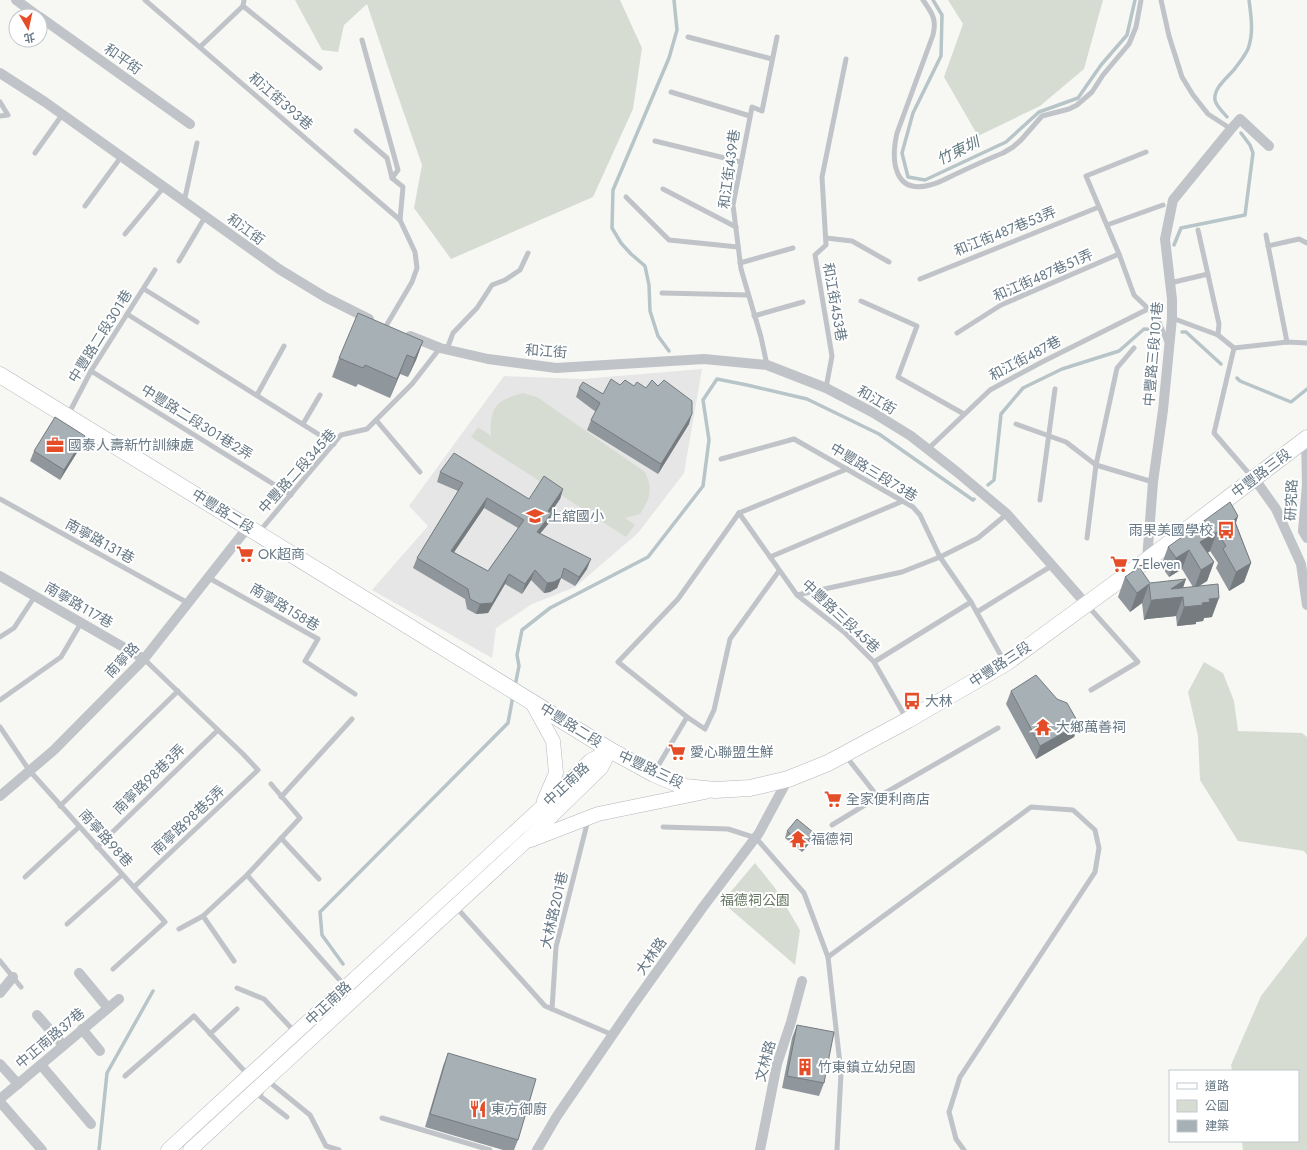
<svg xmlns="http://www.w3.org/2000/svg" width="1307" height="1150" viewBox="0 0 1307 1150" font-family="Jost,'Noto Sans TC',sans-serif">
  <rect width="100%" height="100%" fill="#f7f7f4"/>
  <!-- built -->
  <polygon fill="#e5e6e5" points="702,369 684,473 638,533 575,587 532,604 496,628 492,658 372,590 428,526 409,506 504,376 583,379"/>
  <!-- green -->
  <g fill="#d7dcd3">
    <polygon points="295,0 620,0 642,48 633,109 593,197 451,259 414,208 422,165 392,79 367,4 344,25 338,52 322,50"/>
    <polygon points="948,0 1103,0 1084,69 1040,106 978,136 944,77 963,24"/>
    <path d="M523 393 537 397 645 472C653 491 651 496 640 514L625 518 635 525 626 537 471 437 478 427 491 436C490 407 495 401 523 393Z"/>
    <polygon points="1204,662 1223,673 1234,701 1238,731 1302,733 1307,737 1307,855 1304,851 1238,841 1200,780 1198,736 1188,692"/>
    <polygon points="755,863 775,888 800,930 795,965 722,902"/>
    <polygon points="1307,936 1307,1150 1243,1150 1242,1141 1298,1141 1298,1071 1232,1071 1231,1065 1261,996"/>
  </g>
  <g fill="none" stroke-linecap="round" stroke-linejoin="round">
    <!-- stream -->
    <g stroke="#b7c4c8" stroke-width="3.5">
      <polyline points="933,0 942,15 941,56 913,113 902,153 908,177 925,180 1006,142 1039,112 1078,98 1101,65 1127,35 1135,0"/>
      <path d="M1227 117C1223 112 1216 106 1215 100 1213 87 1230 76 1236 67 1240 62 1245 55 1248 49 1254 33 1251 16 1249 0"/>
      <polyline points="1174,245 1181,228 1245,215 1253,153 1250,145 1241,133"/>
      <polyline points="1182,332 1186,332 1221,364"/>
      <polyline points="669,351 658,336 650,311 649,285 645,266 631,254 621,243 612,228 613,190 669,58 677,30 674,0"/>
      <polyline points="1237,378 1240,381 1291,402 1307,389"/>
      <polyline points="988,485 994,480 1001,414 1023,388 1062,369 1119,351 1144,329 1160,330"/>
      <polyline points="515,686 519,666 517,655 522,630 550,608 648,557 703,486 709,440 703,400 717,379 747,385 807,399 879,434 973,500 974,499"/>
      <polyline points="343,964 322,935 320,912 508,723 513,696"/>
      <polyline points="99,1150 107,1073 153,991"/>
    </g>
    <!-- secondary casing -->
    <g stroke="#b2b8bc" stroke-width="15">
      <g id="secondary">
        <polyline points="531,701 553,741 556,773 544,801"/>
        <polyline points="531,840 598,814 705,792"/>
        <polyline points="168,1150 542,807 590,761 610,750"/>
        <polyline points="190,1150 525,842 601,768 610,750"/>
      </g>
    </g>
    <!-- primary casing -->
    <g stroke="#b3b8bc" stroke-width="17">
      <polyline id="primary" points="0,375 610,750 654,774 685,787 715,790 750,788 788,779 828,763 908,720 1006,663 1147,560 1307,438"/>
    </g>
    <!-- lane -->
    <g stroke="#c0c4c8" stroke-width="5">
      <polyline points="145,0 400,220 415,252 417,268 412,282 386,326"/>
      <polyline points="244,0 243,6 320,68"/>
      <path d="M923 0C932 13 937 19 933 35L897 133C891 159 893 195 930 185 940 183 949 177 958 173 973 166 988 159 1003 153L1013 147 1021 140 1042 116 1069 109 1077 105 1092 92 1103 75 1129 44 1136 27 1141 0"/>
      <polyline points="1161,0 1169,36 1182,77 1193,95 1208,114 1231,129"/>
      <polyline points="688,37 772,59"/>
      <polyline points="362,40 398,170 392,178"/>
      <polyline points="200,47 243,6"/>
      <polyline points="671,92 750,116"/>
      <polyline points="0,102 8,115 0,116"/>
      <polyline points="356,131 387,158 392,178 403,187 400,220"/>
      <polyline points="655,141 741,162"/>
      <polyline points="1146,152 1086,176 1119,254 1134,295 1157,317 1167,342"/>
      <polyline points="35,153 62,115"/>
      <polyline points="663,189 736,227"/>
      <polyline points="626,197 669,240 738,247"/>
      <polyline points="184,202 197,143"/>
      <polyline points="85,206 121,157"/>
      <polyline points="1107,225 1163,205"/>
      <polyline points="1198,230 1219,324 1218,335"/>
      <polyline points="125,234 164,187"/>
      <polyline points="1266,235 1287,342"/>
      <polyline points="826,238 852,241 889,262"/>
      <polyline points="1268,246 1299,239 1307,243"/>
      <polyline points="179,261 205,217"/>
      <polyline points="740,263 793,248"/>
      <polyline points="920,279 1099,207"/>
      <polyline points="1170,283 1208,274"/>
      <polyline points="144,289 197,322"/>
      <polyline points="662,293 748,295"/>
      <polyline points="861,301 917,326 898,377 964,414"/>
      <polyline points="127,314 334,444"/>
      <polyline points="754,316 803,302"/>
      <polyline points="1172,318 1218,335 1234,348 1287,342 1307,343"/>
      <polyline points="957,333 1001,305 1119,254"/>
      <polyline points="1234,348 1214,433 1252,477"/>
      <polyline points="447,349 453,333 477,308 492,285 505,280 520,270 528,253"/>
      <polyline points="767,365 761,337 741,269 733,205 752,107 762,111 777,37"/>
      <polyline points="91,371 291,495"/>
      <polyline points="826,388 832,356 815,255 826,245 822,177 846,59"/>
      <polyline points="257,395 284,346"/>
      <polyline points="68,415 91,371 155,270"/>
      <polyline points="376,420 420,472"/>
      <polyline points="303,424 320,395"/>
      <polyline points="1016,424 1066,442 1096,465 1153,482"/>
      <polyline points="928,449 990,390 1042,362 1148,309"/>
      <polyline points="721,459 794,439 913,507 920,515 940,557 971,602 1004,661"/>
      <polyline points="0,499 188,603"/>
      <polyline points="1040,500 1055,389"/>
      <polyline points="739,513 797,595 844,632 874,662 906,718"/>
      <polyline points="739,513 847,469"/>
      <polyline points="259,532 341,435 367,429 412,384 440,348"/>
      <polyline points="1087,538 1096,465 1117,368 1134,348"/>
      <polyline points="770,557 903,501"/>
      <polyline points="209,578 318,639 305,661 355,694"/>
      <polyline points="797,595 902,572 940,557 978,538 1007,514"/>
      <polyline points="1087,605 1138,662 1091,690"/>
      <polyline points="977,612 1053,565"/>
      <polyline points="0,637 14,628 35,596"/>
      <polyline points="874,662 971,602"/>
      <polyline points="0,700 61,657 81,623"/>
      <polyline points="687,717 705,729 714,710 730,639 779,571"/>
      <polyline points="0,727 29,770 165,922 113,969"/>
      <polyline points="845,755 878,797"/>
      <polyline points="655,771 687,717 618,662 678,599 739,513"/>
      <polyline points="281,797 352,719"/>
      <polyline points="60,806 178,691"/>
      <polyline points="832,825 878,797 998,728"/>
      <polyline points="663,827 728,829 756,838 804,893 828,957 841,1073 837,1150"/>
      <polyline points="281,838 319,879"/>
      <polyline points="97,847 218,730"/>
      <polyline points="247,875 345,986"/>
      <polyline points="25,877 79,827"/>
      <polyline points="134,887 258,770 243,754 144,659"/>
      <polyline points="456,907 545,1006 613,1035"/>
      <polyline points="203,916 234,961"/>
      <polyline points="67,924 122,875"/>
      <polyline points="179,929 203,916 247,875 300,818 271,784"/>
      <polyline points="828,957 1031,807 1073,810 1095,830 1099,848 1095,872 960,1077 949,1112 956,1139 964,1150"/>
      <polyline points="0,961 21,987"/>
      <polyline points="237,988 264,999 295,1032"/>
      <polyline points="552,1009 556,947 588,820"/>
      <polyline points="210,1034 237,1009"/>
      <polyline points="125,1076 194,1016 249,1076 267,1080 310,1115 326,1146 339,1150"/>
      <polyline points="262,1090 260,1096 287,1117"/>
      <polyline points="382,1118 490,1150"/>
    </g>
    <!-- street -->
    <g stroke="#c0c4c8" stroke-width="10">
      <polyline points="16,0 38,16"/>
      <polyline points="40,17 190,124"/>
      <polyline points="0,73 45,102 279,269 325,297 369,319"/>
      <polyline points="410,336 440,348 488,359 556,368 704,359 767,365 826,388 872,412 911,436 957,472 1007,514 1086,604"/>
      <polyline points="1306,438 1307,485 1303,531 1307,538"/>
      <polyline points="1254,478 1276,509 1301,564 1307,605"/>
      <polyline points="1147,560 1153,482 1163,410 1172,318 1172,299 1165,239 1173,200 1231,129 1240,119 1269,146"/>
      <polyline points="0,576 144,659"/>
      <polyline points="0,796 54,750 144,659 248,527"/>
      <polyline points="79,973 108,1008"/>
      <polyline points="0,993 13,977"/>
      <polyline points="37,1015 63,1045"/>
      <polyline points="82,1029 100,1051"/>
      <polyline points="0,1064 18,1084"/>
      <polyline points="41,1065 91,1124"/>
      <polyline points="0,1099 119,999"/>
      <polyline points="0,1102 42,1150"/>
      <polyline points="537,1150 557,1116 633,1005 703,907 759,833 788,779"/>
      <polyline points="760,1150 777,1064 791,1022 802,981"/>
    </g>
    <!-- secondary -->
    <use href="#secondary" stroke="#fff" stroke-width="14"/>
    <!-- primary -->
    <use href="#primary" stroke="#fff" stroke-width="16"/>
  </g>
  <!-- wall -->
  <g fill="#90979c" fill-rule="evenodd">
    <polygon points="423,341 416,360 408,377 400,374 390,398 358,384 356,387 332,377 339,358"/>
    <polygon points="620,385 689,424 658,474 587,430 591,420 596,412 576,397 579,388 603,394"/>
    <polygon points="85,436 81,446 60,480 30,461 34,451"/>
    <path d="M440 472 529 499 563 489 560 499 551 512 549 523 540 533 587 569 575 586 561 578 557 588 550 592 544 593 531 580 522 594 505 584 488 613 476 614 467 609 465 599 413 568 417 558 458 491 437 482ZM484 508 518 528 488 571 454 552Z"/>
    <polygon points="1238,516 1236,523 1251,563 1244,582 1229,591 1216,568 1218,563 1210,551 1208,553 1214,562 1207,581 1199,586 1212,617 1204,618 1203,621 1196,622 1196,624 1177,626 1176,616 1147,619 1144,620 1142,603 1130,612 1118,597 1125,577 1150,583 1183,588 1193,587 1182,569 1169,577 1161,566 1168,547"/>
    <polygon points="1011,691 1079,724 1074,737 1036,759 1006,704"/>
    <polygon points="787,831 814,833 812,840 802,852 785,838"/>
    <polygon points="797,1025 824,1083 819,1096 782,1088 792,1038"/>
    <polygon points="448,1053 518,1140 514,1150 503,1150 425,1127 443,1066"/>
  </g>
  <!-- shaded-wall -->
  <g fill="#757b7f">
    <polygon points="423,341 416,360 408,377 415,358"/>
    <polygon points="407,355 400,374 390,398 397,379"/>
    <polygon points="692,414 689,424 658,474 661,464"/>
    <polygon points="85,436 81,446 60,480 64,470"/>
    <polygon points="563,489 560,499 545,521 548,511"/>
    <polygon points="487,498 484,508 448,561 451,551"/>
    <polygon points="552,513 549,523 534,541 537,532"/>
    <polygon points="1238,516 1231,536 1234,520"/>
    <polygon points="1217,532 1210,551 1195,560 1200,542"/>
    <polygon points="1189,550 1182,569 1169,577 1176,558"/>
    <polygon points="591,559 587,569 575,586 579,577"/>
    <polygon points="1214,562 1207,581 1194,589 1201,570"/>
    <polygon points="1251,563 1244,582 1229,591 1236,572"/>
    <polygon points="535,570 531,580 522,594 525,584"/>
    <polygon points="509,574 505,584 488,613 476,614 480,604"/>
    <polygon points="561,578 557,588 550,592 544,593 547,583"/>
    <polygon points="1186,579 1180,597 1183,597 1176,616 1147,619 1144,620 1151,601"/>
    <polygon points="1149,584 1142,603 1130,612 1137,593"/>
    <polygon points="1219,598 1212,617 1204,618 1203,621 1196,622 1196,624 1177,626 1184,607 1202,603 1209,599"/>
    <polygon points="1079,724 1074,737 1036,759 1040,746"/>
    <polygon points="814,833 812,840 802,852 804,846"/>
  </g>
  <!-- building -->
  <g fill="#a7b0b5" stroke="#757b7f" fill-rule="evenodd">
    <polygon points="358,313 423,341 415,358 407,355 397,379 365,365 363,368 339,358"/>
    <polygon points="611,379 620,385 625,380 634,386 637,382 646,388 652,380 658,386 664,380 692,401 692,414 661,464 591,420 600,403 579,388 583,382 603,394"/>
    <polygon points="55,417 85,436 64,470 34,451"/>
    <path d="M454 453 529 499 544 476 563 489 548 511 552 513 537 532 591 559 579 577 564 568 561 578 554 582 547 583 535 570 525 584 509 574 492 603 480 604 470 599 468 589 417 558 463 483 440 472ZM487 498 524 520 488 571 451 551Z"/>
    <polygon points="1230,502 1238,516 1234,520 1251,563 1236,572 1223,549 1226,546 1217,532 1200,542 1214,562 1201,570 1189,550 1176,558 1168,547"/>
    <polygon points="1139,567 1150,583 1186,579 1171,589 1218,584 1219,598 1209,599 1210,602 1202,603 1203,605 1184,607 1183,597 1153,600 1151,601 1149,584 1137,593 1125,577"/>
    <polygon points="1036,675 1057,699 1067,703 1079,724 1040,746 1011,691"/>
    <polygon points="797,819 814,833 804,846 787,831"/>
    <polygon points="797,1025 834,1032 824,1083 787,1076"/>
    <polygon points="448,1053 536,1079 518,1140 430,1114"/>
  </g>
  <!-- icons -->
  <defs>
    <g id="office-bare" transform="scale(1.38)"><path d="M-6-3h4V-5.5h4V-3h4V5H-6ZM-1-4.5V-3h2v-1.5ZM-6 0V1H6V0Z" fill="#e44d27" stroke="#fff" stroke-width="2.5" paint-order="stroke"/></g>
    <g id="school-bare" transform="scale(1.38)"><path d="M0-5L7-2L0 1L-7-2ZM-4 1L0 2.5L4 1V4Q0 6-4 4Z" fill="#e44d27" stroke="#fff" stroke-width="2.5" paint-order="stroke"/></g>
    <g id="bus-bare" transform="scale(1.38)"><path d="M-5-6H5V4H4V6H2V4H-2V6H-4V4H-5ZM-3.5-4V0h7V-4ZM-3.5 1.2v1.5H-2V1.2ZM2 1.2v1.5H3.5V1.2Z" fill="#e44d27" stroke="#fff" stroke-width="2.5" paint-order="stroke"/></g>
    <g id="supermarket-bare" transform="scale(1.38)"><path d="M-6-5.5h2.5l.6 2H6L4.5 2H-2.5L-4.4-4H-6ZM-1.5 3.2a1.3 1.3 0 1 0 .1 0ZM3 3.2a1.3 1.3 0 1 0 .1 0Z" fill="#e44d27" stroke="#fff" stroke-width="2.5" paint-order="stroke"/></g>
    <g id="temple-bare" transform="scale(1.38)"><path d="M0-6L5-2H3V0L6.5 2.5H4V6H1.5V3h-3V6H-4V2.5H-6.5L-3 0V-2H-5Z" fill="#e44d27" stroke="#fff" stroke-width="2.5" paint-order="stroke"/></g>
    <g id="building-bare" transform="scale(1.38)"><path d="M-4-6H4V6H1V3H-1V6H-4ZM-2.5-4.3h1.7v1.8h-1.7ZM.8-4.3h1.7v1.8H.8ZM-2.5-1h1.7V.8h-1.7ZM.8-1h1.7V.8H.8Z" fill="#e44d27" stroke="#fff" stroke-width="2.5" paint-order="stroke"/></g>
    <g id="restaurant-bare" transform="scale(1.38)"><path d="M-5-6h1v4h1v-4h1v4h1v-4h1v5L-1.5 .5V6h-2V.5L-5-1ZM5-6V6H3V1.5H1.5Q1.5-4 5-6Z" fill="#e44d27" stroke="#fff" stroke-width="2.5" paint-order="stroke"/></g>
  </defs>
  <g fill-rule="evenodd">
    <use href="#office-bare" x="55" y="445"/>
    <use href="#school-bare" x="535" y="516"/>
    <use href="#bus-bare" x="1226" y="530"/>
    <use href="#supermarket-bare" x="245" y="554"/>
    <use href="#supermarket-bare" x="1119" y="564"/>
    <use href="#bus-bare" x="912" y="701"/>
    <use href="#temple-bare" x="1043" y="727"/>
    <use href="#supermarket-bare" x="677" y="752"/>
    <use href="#supermarket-bare" x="833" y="799"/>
    <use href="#temple-bare" x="798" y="839"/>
    <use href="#building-bare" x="805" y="1067"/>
    <use href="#restaurant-bare" x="478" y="1109"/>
  </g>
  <g text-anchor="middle" stroke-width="4" stroke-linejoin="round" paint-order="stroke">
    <!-- street labels -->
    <g font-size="14" fill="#667885" stroke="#fff">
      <text transform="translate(123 59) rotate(35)" y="5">和平街</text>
      <text transform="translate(281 101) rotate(41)" y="5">和江街393巷</text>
      <text transform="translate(729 169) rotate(-82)" y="5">和江街439巷</text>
      <text transform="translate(246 229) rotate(36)" y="5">和江街</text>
      <text transform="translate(1005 231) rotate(-22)" y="5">和江街487巷53弄</text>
      <text transform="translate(1043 275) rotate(-24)" y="5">和江街487巷51弄</text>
      <text transform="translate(835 302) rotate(80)" y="5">和江街453巷</text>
      <text transform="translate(100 336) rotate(-58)" y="5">中豐路二段301巷</text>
      <text transform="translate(546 351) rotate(4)" y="5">和江街</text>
      <text transform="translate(1153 354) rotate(-85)" y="5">中豐路三段101巷</text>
      <text transform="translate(1025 358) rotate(-28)" y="5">和江街487巷</text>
      <text transform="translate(877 400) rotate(30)" y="5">和江街</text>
      <text transform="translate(197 422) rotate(32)" y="5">中豐路二段301巷2弄</text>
      <text transform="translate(297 471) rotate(-48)" y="5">中豐路二段345巷</text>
      <text transform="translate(874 472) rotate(31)" y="5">中豐路三段73巷</text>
      <text transform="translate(1261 473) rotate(-37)" y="5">中豐路三段</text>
      <text transform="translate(1291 500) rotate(-87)" y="5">研究路</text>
      <text transform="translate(223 511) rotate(32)" y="5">中豐路二段</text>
      <text transform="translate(100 541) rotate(29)" y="5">南寧路131巷</text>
      <text transform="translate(79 605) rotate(30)" y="5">南寧路117巷</text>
      <text transform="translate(285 607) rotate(31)" y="5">南寧路158巷</text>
      <text transform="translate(841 616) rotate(43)" y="5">中豐路三段45巷</text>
      <text transform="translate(122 660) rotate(-47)" y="5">南寧路</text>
      <text transform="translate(1000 664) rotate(-33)" y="5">中豐路三段</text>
      <text transform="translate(571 725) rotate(32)" y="5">中豐路二段</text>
      <text transform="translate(651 769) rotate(25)" y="5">中豐路三段</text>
      <text transform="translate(149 779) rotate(-44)" y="5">南寧路98巷3弄</text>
      <text transform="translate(566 784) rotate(-43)" y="5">中正南路</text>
      <text transform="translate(188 820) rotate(-43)" y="5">南寧路98巷5弄</text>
      <text transform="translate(106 838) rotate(48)" y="5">南寧路98巷</text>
      <text transform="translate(554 910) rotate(-77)" y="5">大林路201巷</text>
      <text transform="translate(651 956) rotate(-55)" y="5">大林路</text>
      <text transform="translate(328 1003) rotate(-43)" y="5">中正南路</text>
      <text transform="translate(50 1038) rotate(-40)" y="5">中正南路37巷</text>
      <text transform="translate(765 1061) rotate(-75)" y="5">文林路</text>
    </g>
    <!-- poi labels -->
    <g font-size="14" fill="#667885" stroke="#fff" text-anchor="start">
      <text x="68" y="450">國泰人壽新竹訓練處</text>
      <text x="548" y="521">上舘國小</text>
      <text x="1213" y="535" text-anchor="end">雨果美國學校</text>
      <text x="258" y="559">OK超商</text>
      <text x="1132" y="569">7-Eleven</text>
      <text x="925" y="706">大林</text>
      <text x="1056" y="732">大鄉萬善祠</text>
      <text x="690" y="757">愛心聯盟生鮮</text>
      <text x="846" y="804">全家便利商店</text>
      <text x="811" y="844">福德祠</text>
      <text x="818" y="1072">竹東鎮立幼兒園</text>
      <text x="491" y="1114">東方御廚</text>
    </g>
    <!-- park labels -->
    <g font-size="14" fill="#667761" stroke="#fff">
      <text x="755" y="905">福德祠公園</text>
    </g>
    <!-- water labels -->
    <g font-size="15" font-style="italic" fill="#627a81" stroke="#fff">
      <text transform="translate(958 151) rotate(-26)" y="5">竹東圳</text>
    </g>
  </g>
  <!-- legend -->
  <rect x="1169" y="1070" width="130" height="72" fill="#ffffff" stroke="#c2c9ce"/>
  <rect x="1177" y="1083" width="20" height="6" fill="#ffffff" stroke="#c2c9ce"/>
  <text x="1205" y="1090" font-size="12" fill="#667885">道路</text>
  <rect x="1177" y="1100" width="20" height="12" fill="#d7dcd3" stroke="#c2c9ce"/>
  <text x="1205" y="1110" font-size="12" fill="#667885">公園</text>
  <rect x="1177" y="1120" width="20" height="12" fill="#a7b0b5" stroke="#c2c9ce"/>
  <text x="1205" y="1130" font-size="12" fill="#667885">建築</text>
  <!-- north arrow -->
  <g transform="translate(28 28) rotate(171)"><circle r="19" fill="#ffffff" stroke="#c2c9ce"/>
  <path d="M0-3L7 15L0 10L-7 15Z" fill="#e44d27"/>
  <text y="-6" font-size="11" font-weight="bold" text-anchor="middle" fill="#667885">北</text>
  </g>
</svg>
